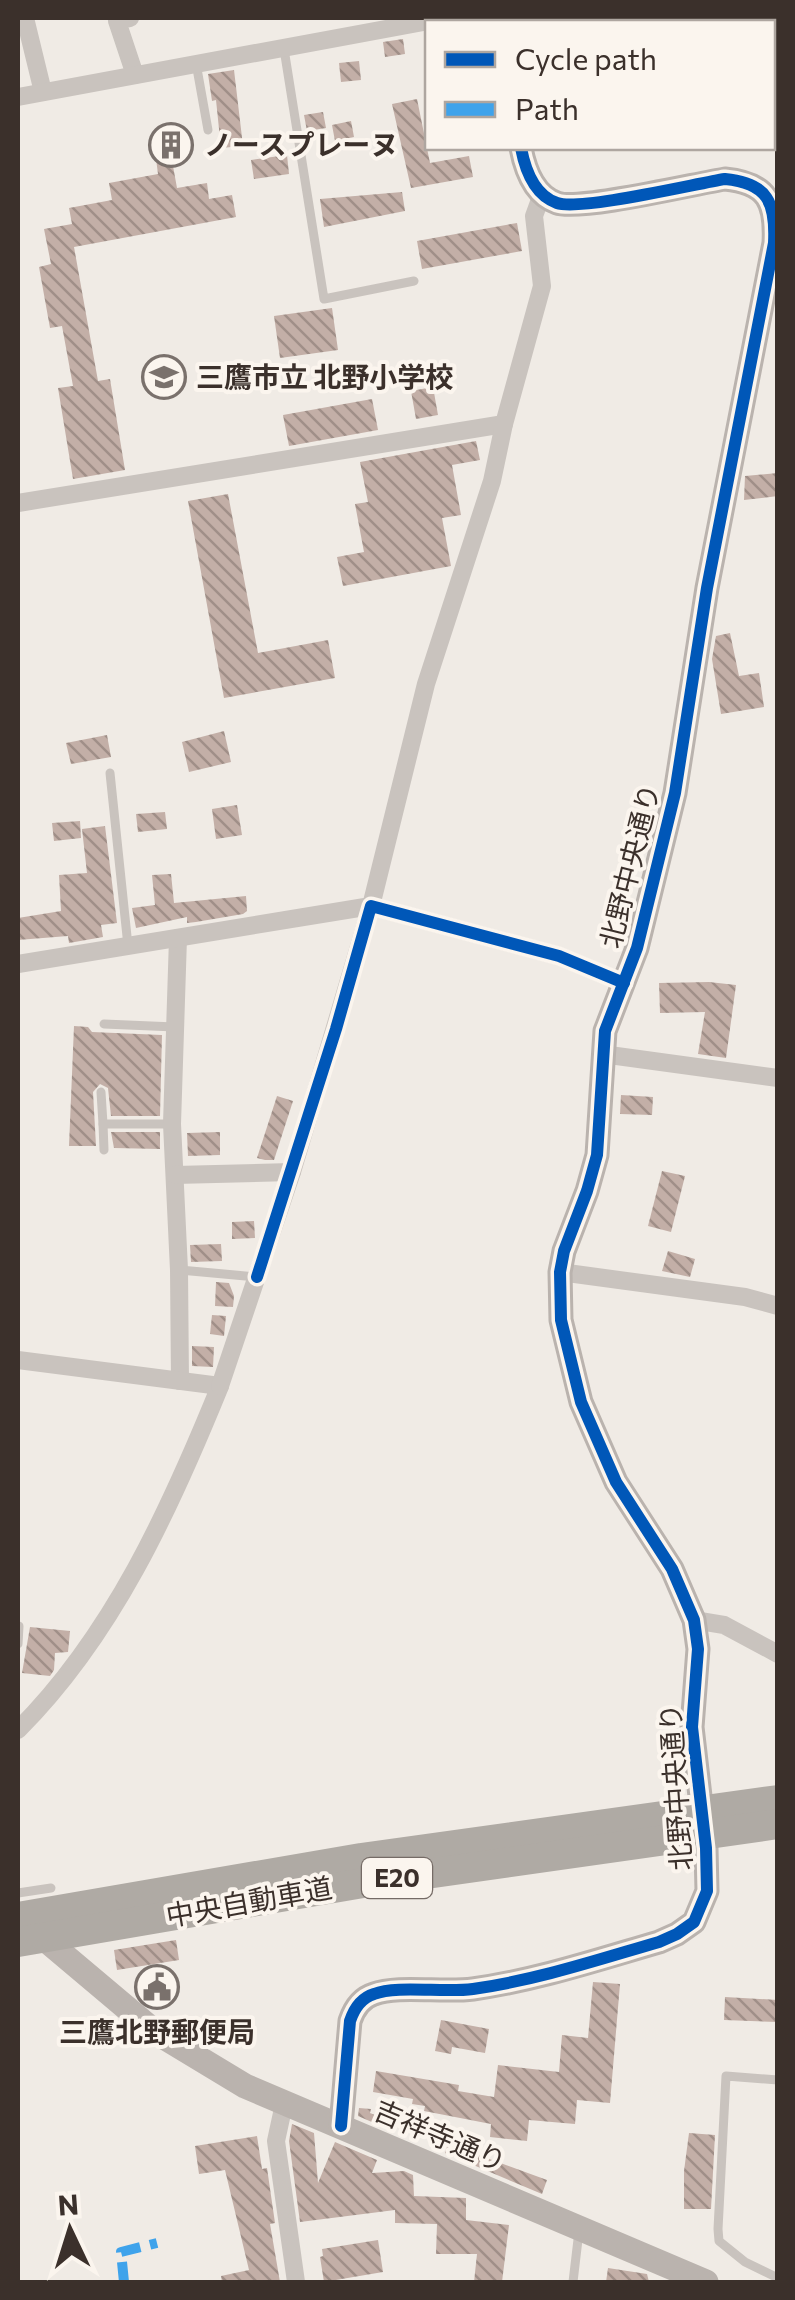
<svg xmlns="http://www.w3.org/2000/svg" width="795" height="2300" viewBox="0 0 795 2300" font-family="Commissioner,'Noto Sans JP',sans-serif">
  <defs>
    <pattern id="building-back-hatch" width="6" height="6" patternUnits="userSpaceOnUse" patternTransform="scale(2.5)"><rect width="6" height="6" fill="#c3afa7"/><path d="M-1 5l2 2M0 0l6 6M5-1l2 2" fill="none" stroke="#a08f88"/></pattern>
  </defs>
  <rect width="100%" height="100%" fill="#f0ebe5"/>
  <!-- building -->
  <g fill="url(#building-back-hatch)">
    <polygon points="403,39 405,54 385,57 383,42"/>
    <polygon points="359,61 361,80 341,82 339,63"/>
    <polygon points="234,70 243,146 221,148 216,100 212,101 208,74"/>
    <polygon points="417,99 430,163 469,156 473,177 411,188 392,104"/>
    <polygon points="323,112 326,128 307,131 304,115"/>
    <polygon points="351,121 354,137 335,141 332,125"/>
    <polygon points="186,132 188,154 171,155 177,188 207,183 209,199 232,195 236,217 74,247 98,381 110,379 125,470 73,479 58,388 73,386 62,326 50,328 39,267 51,264 44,229 72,224 69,208 112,200 109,183 158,174 153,136"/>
    <polygon points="287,155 289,174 254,179 251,160"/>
    <polygon points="402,192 405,211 324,227 320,199"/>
    <polygon points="517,223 522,251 422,269 417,241"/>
    <polygon points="332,308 338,350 280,358 274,316"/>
    <polygon points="433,387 438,415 416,419 411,391"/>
    <polygon points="372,399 378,430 289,446 283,415"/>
    <polygon points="476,441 480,460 452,465 461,515 442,518 451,566 343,586 337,557 364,552 355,504 368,502 360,462"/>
    <polygon points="778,473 778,496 744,500 745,476"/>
    <polygon points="228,494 258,653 328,640 335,678 224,698 188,501"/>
    <polygon points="730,633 739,676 759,673 764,707 721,714 712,659 716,636"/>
    <polygon points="224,731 231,762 189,772 182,742"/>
    <polygon points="107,735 111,757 71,764 66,743"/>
    <polygon points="237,805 242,835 216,839 212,809"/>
    <polygon points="165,812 167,829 138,832 136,814"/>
    <polygon points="80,821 81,838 54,841 52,823"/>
    <polygon points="105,826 117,923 101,925 103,937 69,943 68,936 18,940 18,918 61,911 59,875 87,873 82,829"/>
    <polygon points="171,874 174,903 246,896 247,911 243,914 196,922 187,923 187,917 136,928 132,908 155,905 152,875"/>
    <polygon points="709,982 736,985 726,1058 698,1054 705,1012 660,1013 659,983"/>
    <polygon points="74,1026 88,1027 92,1032 162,1035 160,1116 111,1116 108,1088 100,1084 93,1092 96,1146 69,1146"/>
    <polygon points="621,1095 653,1097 652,1115 620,1114"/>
    <polygon points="277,1096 293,1101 274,1160 265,1160 257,1158"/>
    <polygon points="111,1132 160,1132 160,1149 114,1148"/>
    <polygon points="220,1132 220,1155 188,1156 187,1133"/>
    <polygon points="662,1171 685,1176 671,1232 648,1226"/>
    <polygon points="254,1221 255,1238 232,1239 232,1222"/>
    <polygon points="221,1244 222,1261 191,1262 190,1245"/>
    <polygon points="668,1251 695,1259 690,1277 662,1271"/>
    <polygon points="216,1282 229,1283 234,1296 233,1307 215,1306"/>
    <polygon points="212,1315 226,1316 224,1336 210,1334"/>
    <polygon points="192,1346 214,1347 213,1367 192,1366"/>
    <polygon points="30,1627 70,1631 68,1652 55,1653 54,1670 50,1676 22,1673"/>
    <polygon points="176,1940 179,1960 117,1970 114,1950"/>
    <polygon points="593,1982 620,1984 610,2103 577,2100 575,2124 529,2120 527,2141 490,2137 491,2124 424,2111 425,2106 412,2104 413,2099 373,2092 376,2071 459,2085 458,2091 494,2097 498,2065 559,2072 562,2035 588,2038"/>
    <polygon points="725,1997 778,2000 777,2022 724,2020"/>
    <polygon points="441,2020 489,2029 485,2053 452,2047 451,2054 435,2051"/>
    <polygon points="359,2108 371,2109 370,2113 382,2118 381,2126 358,2116"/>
    <polygon points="292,2124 314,2133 318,2183 335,2142 377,2160 372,2173 404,2171 413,2175 414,2196 466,2198 466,2220 509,2225 502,2282 474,2282 477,2254 436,2254 437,2224 395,2223 395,2210 300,2222 289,2141"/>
    <polygon points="689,2133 715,2135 711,2209 684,2209 684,2171"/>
    <polygon points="257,2136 262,2169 267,2168 275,2223 270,2224 280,2282 222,2282 221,2276 249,2270 225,2170 199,2174 195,2146"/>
    <polygon points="448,2144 547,2180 542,2194 445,2153"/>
    <polygon points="378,2240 383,2272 324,2282 320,2257 323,2256 322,2249"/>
    <polygon points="608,2268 647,2274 649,2282 606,2282"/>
  </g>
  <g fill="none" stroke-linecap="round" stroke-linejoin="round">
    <!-- lane -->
    <g stroke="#c9c3be" stroke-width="9">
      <polyline points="284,49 324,299 414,281"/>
      <polyline points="196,63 208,130"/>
      <polyline points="110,773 128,946"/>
      <polyline points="104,1024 175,1027"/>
      <polyline points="101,1092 103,1124 172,1124"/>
      <polyline points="103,1124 104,1150"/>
      <polyline points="180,1270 257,1277"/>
      <polyline points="18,1644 19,1626"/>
      <polyline points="18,1893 51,1888"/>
      <polyline points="778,2080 726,2076 718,2229 719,2241 745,2262 778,2278"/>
      <polyline points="573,2282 579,2231"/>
    </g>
    <!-- street -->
    <g stroke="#c9c3be" stroke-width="18">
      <polyline points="25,18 43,92"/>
      <polyline points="130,18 117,21 135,75"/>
      <polyline points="18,97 445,18"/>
      <polyline points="18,503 504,424"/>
      <polyline points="178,938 172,1124 179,1270 180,1381"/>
      <polyline points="18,964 371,906 426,684 492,481 504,424 542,286 534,216 542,194"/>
      <polyline points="602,1054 778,1078"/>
      <polyline points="175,1175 292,1172"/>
      <polyline points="560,1272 745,1297 778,1306"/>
      <path d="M18 1360 220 1386C170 1509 113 1635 18 1730"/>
      <polyline points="220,1386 292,1172 371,906 559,956 624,983"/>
      <polyline points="694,1620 724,1625 778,1654"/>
      <polyline points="284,2104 276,2141 296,2282"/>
    </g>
    <!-- secondary -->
    <g stroke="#bab3ae" stroke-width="25">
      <polyline points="497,18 498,22"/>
      <polyline points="34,1930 154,2031 245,2086 706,2282"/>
      <path d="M341 2126 350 2021C354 2009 361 1998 374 1994 397 1985 444 1993 473 1989 537 1980 597 1960 659 1942L677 1934 694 1922 707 1891 706 1848 692 1727 698 1649 694 1620 672 1569 616 1482 581 1402 561 1320 560 1272 564 1251 587 1191 597 1155 605 1031 637 948 675 793 707 588 774 243C776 203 768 183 725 179 694 184 580 211 557 203 534 195 525 169 521 148"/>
    </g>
    <!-- highway-bridge -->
    <g stroke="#afaaa4" stroke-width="30">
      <polyline points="18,1917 361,1858 778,1800"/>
      <polyline points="18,1942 363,1883 778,1824"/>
    </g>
    <!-- quiet -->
    <polyline stroke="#3fa3eb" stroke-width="10" stroke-dasharray="20 10" stroke-linecap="butt" points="124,2282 121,2252 157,2243"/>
    <!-- cycleway casing -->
    <g stroke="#fbf5ee" stroke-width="19">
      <g id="cycleway">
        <polyline points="257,1277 336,1029 371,906 559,956 624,983"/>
        <path d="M341 2126 350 2021C354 2009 361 1998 374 1994 397 1985 444 1993 473 1989 537 1980 597 1960 659 1942L677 1934 694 1922 707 1891 706 1848 692 1727 698 1649 694 1620 672 1569 616 1482 581 1402 561 1320 560 1272 564 1251 587 1191 597 1155 605 1031 637 948 675 793 707 588 774 243C776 203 768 183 725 179 694 184 580 211 557 203 534 195 525 169 521 148"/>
      </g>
    </g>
    <!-- cycleway -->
    <use href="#cycleway" stroke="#0057b8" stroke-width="12"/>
  </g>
  <!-- icons -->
  <defs>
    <g id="building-ring" transform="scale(2.25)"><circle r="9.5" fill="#fbf5ee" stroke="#7a716c" stroke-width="1.5"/><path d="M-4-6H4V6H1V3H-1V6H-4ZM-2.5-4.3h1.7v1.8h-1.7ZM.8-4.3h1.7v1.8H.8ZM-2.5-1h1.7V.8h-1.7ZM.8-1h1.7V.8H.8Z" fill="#7a716c"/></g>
    <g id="school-ring" transform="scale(2.25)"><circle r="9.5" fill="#fbf5ee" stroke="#7a716c" stroke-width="1.5"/><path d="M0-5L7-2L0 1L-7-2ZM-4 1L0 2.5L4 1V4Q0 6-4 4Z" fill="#7a716c"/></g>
    <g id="civic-ring" transform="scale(2.25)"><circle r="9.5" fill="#fbf5ee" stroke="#7a716c" stroke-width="1.5"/><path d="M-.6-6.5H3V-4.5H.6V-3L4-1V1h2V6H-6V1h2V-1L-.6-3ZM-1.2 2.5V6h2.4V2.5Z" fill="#7a716c"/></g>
  </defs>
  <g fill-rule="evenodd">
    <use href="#building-ring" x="171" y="145"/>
    <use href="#school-ring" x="164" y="377"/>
    <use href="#civic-ring" x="157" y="1987"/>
  </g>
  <g text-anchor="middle" stroke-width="8" stroke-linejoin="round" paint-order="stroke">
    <!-- shield labels -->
    <rect fill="#fbf5ee" stroke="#756b66" stroke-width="2.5" x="362" y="1858" width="70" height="40" rx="8"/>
    <g font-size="25" font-weight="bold" fill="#3b302b">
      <text x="397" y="1887">E20</text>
    </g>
    <!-- poi labels -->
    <g font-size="28" font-weight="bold" fill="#3b302b" stroke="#fbf5ee" text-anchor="start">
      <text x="204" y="155">ノースプレーヌ</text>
      <text x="196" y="387">三鷹市立 北野小学校</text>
      <text x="157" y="2042" text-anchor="middle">三鷹北野郵便局</text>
    </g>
    <!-- street labels -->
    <g font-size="28" fill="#3b302b" stroke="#fbf5ee">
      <text transform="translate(630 866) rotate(-76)" y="10">北野中央通り</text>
      <text transform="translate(676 1787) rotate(-94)" y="10">北野中央通り</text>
      <text transform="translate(249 1902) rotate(-10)" y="10">中央自動車道</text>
      <text transform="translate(440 2136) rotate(23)" y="10">吉祥寺通り</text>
    </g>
  </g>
  <!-- border -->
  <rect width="795" height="2300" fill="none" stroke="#3b302b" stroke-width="40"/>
  <!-- legend -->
  <rect x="425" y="20" width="350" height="130" fill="#fbf5ee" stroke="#aea6a0" stroke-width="2.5"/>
  <rect x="445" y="52" width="50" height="15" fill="#0057b8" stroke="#aea6a0" stroke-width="2.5"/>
  <text x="515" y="70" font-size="30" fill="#3b302b">Cycle path</text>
  <rect x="445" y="102" width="50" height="15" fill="#3fa3eb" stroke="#aea6a0" stroke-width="2.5"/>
  <text x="515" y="120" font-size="30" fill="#3b302b">Path</text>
  <!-- north arrow -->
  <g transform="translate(70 2230) rotate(356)" stroke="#fbf5ee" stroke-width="8" paint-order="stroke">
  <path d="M0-8L18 38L0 25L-18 38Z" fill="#3b302b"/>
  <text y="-15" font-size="28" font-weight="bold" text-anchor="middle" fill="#3b302b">N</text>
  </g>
</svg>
